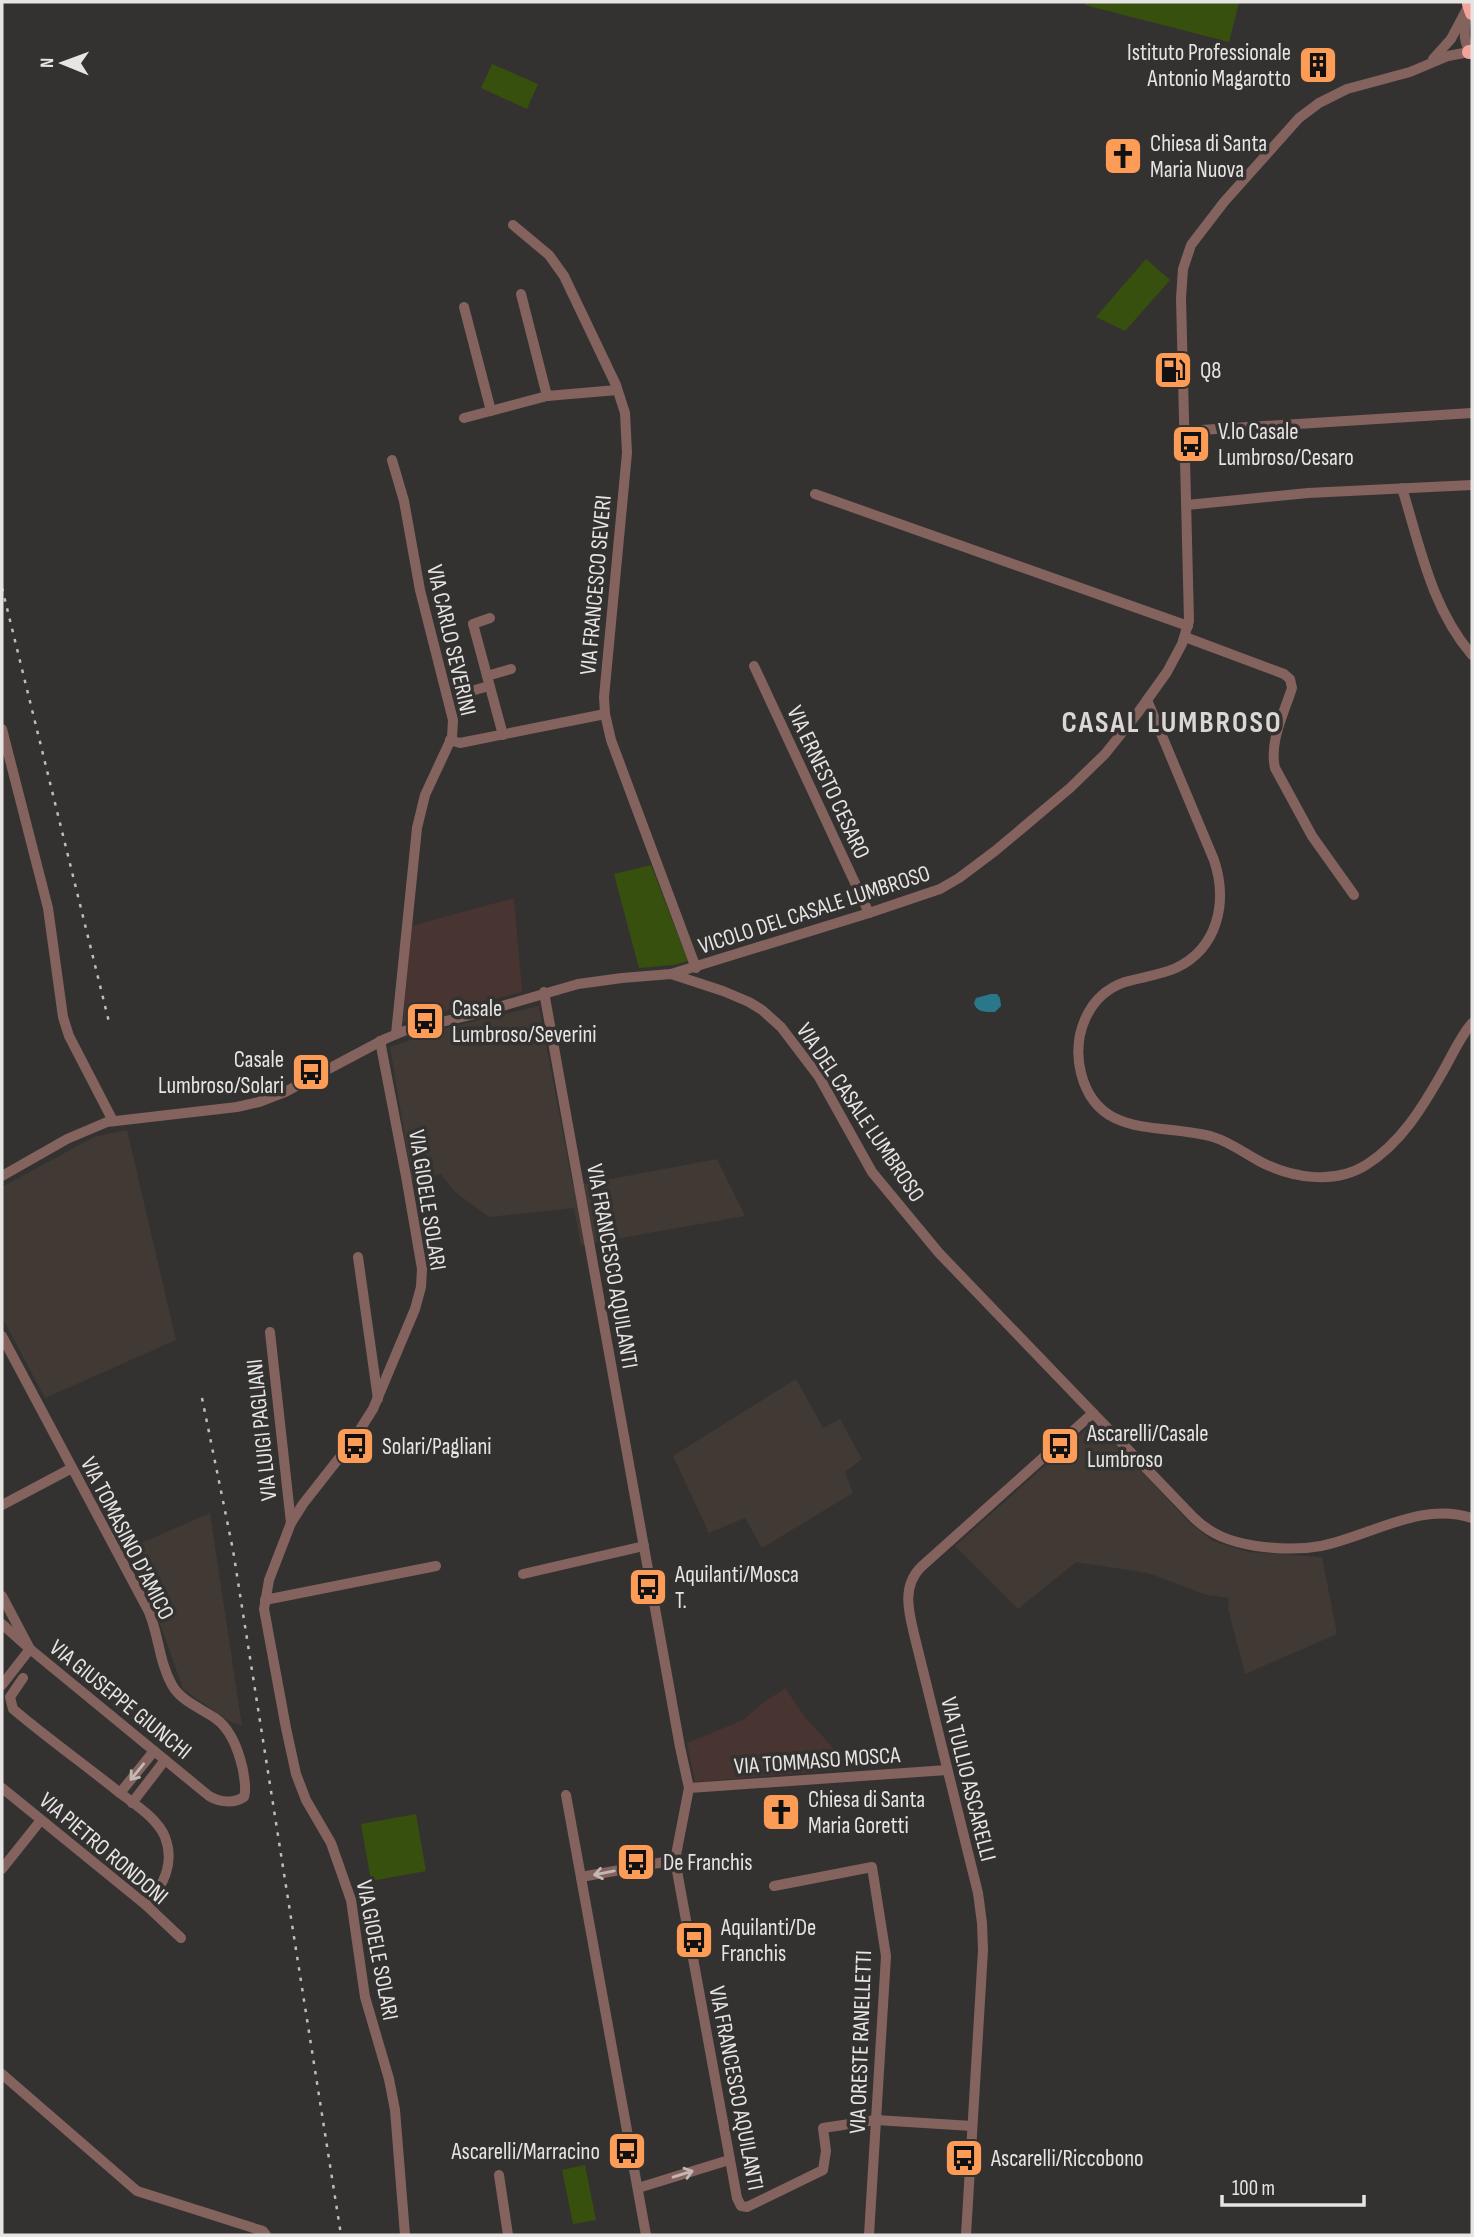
<svg xmlns="http://www.w3.org/2000/svg" width="1474" height="2237" viewBox="0 0 1474 2237" font-family="'Sofia Sans Condensed',sans-serif">
  <rect width="100%" height="100%" fill="#343230"/>
  <!-- commercial -->
  <g fill="#483431">
    <polygon points="514,898 522,992 403,1022 411,926"/>
    <polygon points="785,1688 805,1717 852,1769 695,1782 687,1743 743,1720 763,1703"/>
  </g>
  <!-- built -->
  <g fill="#413934">
    <polygon points="539,1006 573,1186 717,1159 745,1216 581,1245 574,1208 489,1217 454,1191 441,1174 412,1180 390,1047 450,1027"/>
    <polygon points="127,1130 176,1340 45,1398 2,1317 2,1187 94,1137"/>
    <polygon points="796,1379 823,1428 840,1419 862,1459 845,1472 853,1493 762,1548 745,1518 709,1533 673,1456"/>
    <polygon points="1095,1421 1190,1523 1213,1541 1248,1552 1322,1557 1337,1634 1245,1674 1228,1608 1229,1598 1207,1595 1148,1573 1076,1562 1018,1609 955,1546"/>
    <polygon points="210,1513 242,1726 227,1720 183,1689 162,1629 128,1549"/>
  </g>
  <!-- green -->
  <g fill="#37500e">
    <polygon points="1086,2 1239,2 1229,42 1085,5"/>
    <polygon points="492,64 538,84 527,109 481,88"/>
    <polygon points="1146,259 1170,280 1125,331 1096,317"/>
    <polygon points="651,865 688,961 673,965 639,968 614,874"/>
    <polygon points="416,1814 426,1871 371,1881 361,1824"/>
    <polygon points="585,2165 596,2220 573,2224 562,2170"/>
  </g>
  <!-- water -->
  <path fill="#2b778a" d="M991 994H997L1000 998 1001 1006 995 1012C986 1012 977 1013 974 1003L976 998Z"/>
  <g fill="none" stroke-linecap="round" stroke-linejoin="round">
    <!-- minor -->
    <g stroke="#84635f" stroke-width="10">
      <path d="M1466 18C1464 31 1463 44 1472 54"/>
      <polyline points="1433,59 1451,39 1469,5"/>
      <polyline points="513,225 549,255 564,276 616,385 625,413 627,453 604,697 605,714 611,740 696,968"/>
      <polyline points="521,294 547,396"/>
      <polyline points="464,307 491,411"/>
      <polyline points="464,418 547,396 617,390"/>
      <polyline points="1185,431 1472,413"/>
      <polyline points="392,460 404,501 420,590 453,720 452,737 425,795 417,828 396,1034"/>
      <path d="M1402 488C1420 546 1431 607 1472 655"/>
      <polyline points="815,494 1188,626"/>
      <polyline points="1187,505 1308,493 1472,485"/>
      <polyline points="490,618 473,624 503,735"/>
      <path d="M1185 637 1284 674 1290 679 1292 688C1284 713 1269 742 1275 768L1312 836 1354 895"/>
      <polyline points="754,666 869,913"/>
      <polyline points="487,676 511,669"/>
      <polyline points="464,693 489,686"/>
      <path d="M1147 700 1214 860C1228 902 1218 948 1176 968 1160 975 1142 977 1125 982 1087 995 1072 1036 1081 1073 1098 1141 1163 1122 1213 1137 1230 1142 1244 1153 1259 1161 1291 1178 1334 1185 1366 1165 1401 1143 1422 1108 1442 1073 1452 1056 1459 1038 1472 1023"/>
      <polyline points="2,729 48,908 63,1017 69,1036 113,1121"/>
      <polyline points="450,740 460,743 605,714"/>
      <polyline points="671,974 869,913 940,889 959,878 995,851 1070,788 1105,754 1137,714 1167,672 1182,644 1189,621 1181,298 1183,269 1191,245 1224,202 1299,118 1319,103 1347,89 1410,72 1448,56 1469,52"/>
      <polyline points="544,992 680,1747 689,1788 675,1860 737,2198 741,2206 747,2207 823,2170 826,2151 823,2128 876,2120 972,2126"/>
      <polyline points="380,1041 406,1176 422,1269 421,1287 415,1309 373,1409 354,1439 303,1504 291,1523 269,1580 264,1609 286,1728 296,1774 306,1800 331,1843 351,1900 365,1997 389,2079 395,2110 405,2235"/>
      <path d="M2 1176 67 1139 107 1122 237 1107 259 1102 285 1092 385 1039 404 1031 475 1014 578 984 622 978 671 974 723 991 749 1002 762 1010 781 1027 819 1077 872 1172 939 1253 1193 1517C1211 1535 1231 1542 1256 1546 1277 1549 1299 1550 1321 1546 1371 1536 1420 1501 1472 1518"/>
      <polyline points="358,1257 378,1399"/>
      <polyline points="270,1332 291,1523"/>
      <path d="M2 1336 149 1612C159 1636 159 1662 172 1685 181 1701 200 1708 215 1718 231 1729 239 1752 243 1770 244 1779 247 1788 244 1797 233 1804 219 1802 209 1796L30 1649 2 1624"/>
      <polyline points="2,1505 72,1468"/>
      <polyline points="523,1574 644,1546"/>
      <polyline points="2,1596 30,1649 2,1685"/>
      <polyline points="265,1600 436,1566"/>
      <path d="M23 1678 10 1697 13 1709C46 1737 81 1762 115 1789 131 1802 157 1817 165 1837 175 1863 163 1887 146 1905"/>
      <polyline points="2,1788 146,1905 181,1938"/>
      <polyline points="689,1788 947,1770"/>
      <polyline points="120,1793 154,1751"/>
      <polyline points="566,1795 646,2235"/>
      <polyline points="132,1803 165,1760"/>
      <polyline points="2,1869 41,1820"/>
      <polyline points="581,1877 675,1860"/>
      <polyline points="774,1886 872,1867 886,1956 869,2235"/>
      <polyline points="2,2074 137,2191 263,2231 266,2235"/>
      <polyline points="499,2175 508,2235"/>
      <polyline points="638,2188 729,2160"/>
      <path d="M966 2235 983 1950 982 1923 978 1893 915 1638C909 1613 901 1587 921 1567L1093 1413"/>
    </g>
    <!-- highway -->
    <g stroke="#f4a39b" stroke-width="14">
      <polyline points="1469,4 1472,13"/>
      <polyline points="1469,52 1472,52"/>
    </g>
    <!-- rail -->
    <g stroke="#bfbebc" stroke-width="2.5" stroke-dasharray="3.5 7" stroke-linecap="butt">
      <polyline points="2,588 109,1022"/>
      <polyline points="202,1398 233,1550 341,2235"/>
    </g>
  </g>
  <!-- one-way arrows -->
  <defs><path id="oneway-shaft" d="M-6 0H5M1.5-3L5.5 0L1.5 3" fill="none" stroke-width="1.6" stroke-linecap="round" stroke-linejoin="round" transform="scale(1.75)"/></defs>
  <g stroke="#c4b8b5">
    <use href="#oneway-shaft" transform="translate(137 1772) rotate(129)"/>
    <use href="#oneway-shaft" transform="translate(604 1873) rotate(169)"/>
    <use href="#oneway-shaft" transform="translate(683 2174) rotate(-17)"/>
  </g>
  <!-- icons -->
  <defs>
    <g id="building-square" transform="scale(2.0125)"><rect x="-9" y="-9" width="18" height="18" rx="4" fill="#fd9c56" stroke="#343230"/><path d="M-4-6H4V6H1V3H-1V6H-4ZM-2.5-4.3h1.7v1.8h-1.7ZM.8-4.3h1.7v1.8H.8ZM-2.5-1h1.7V.8h-1.7ZM.8-1h1.7V.8H.8Z" fill="#111"/></g>
    <g id="church-square" transform="scale(2.0125)"><rect x="-9" y="-9" width="18" height="18" rx="4" fill="#fd9c56" stroke="#343230"/><path d="M-1.2-6h2.4v3.5h3.3v2.4h-3.3V6h-2.4V-.1h-3.3v-2.4h3.3Z" fill="#111"/></g>
    <g id="fuel-square" transform="scale(2.0125)"><rect x="-9" y="-9" width="18" height="18" rx="4" fill="#fd9c56" stroke="#343230"/><path d="M-5.5-6h7V0h2V4h1.3V-2.5L3-4.5l.8-.8L6-3V5H2.5V1h-1V6h-7ZM-4.2-4.7v3.2H.2V-4.7Z" fill="#111"/></g>
    <g id="bus-square" transform="scale(2.0125)"><rect x="-9" y="-9" width="18" height="18" rx="4" fill="#fd9c56" stroke="#343230"/><path d="M-5-6H5V4H4V6H2V4H-2V6H-4V4H-5ZM-3.5-4V0h7V-4ZM-3.5 1.2v1.5H-2V1.2ZM2 1.2v1.5H3.5V1.2Z" fill="#111"/></g>
  </defs>
  <g fill-rule="evenodd">
    <use href="#building-square" x="1318" y="65"/>
    <use href="#church-square" x="1123" y="156"/>
    <use href="#fuel-square" x="1173" y="370"/>
    <use href="#bus-square" x="1191" y="444"/>
    <use href="#bus-square" x="425" y="1021"/>
    <use href="#bus-square" x="311" y="1072"/>
    <use href="#bus-square" x="355" y="1446"/>
    <use href="#bus-square" x="1060" y="1446"/>
    <use href="#bus-square" x="648" y="1587"/>
    <use href="#church-square" x="781" y="1812"/>
    <use href="#bus-square" x="636" y="1862"/>
    <use href="#bus-square" x="694" y="1940"/>
    <use href="#bus-square" x="627" y="2151"/>
    <use href="#bus-square" x="964" y="2158"/>
  </g>
  <g text-anchor="middle" stroke-width="7" stroke-linejoin="round" paint-order="stroke">
    <!-- poi labels -->
    <g font-size="23" fill="#e6e5e4" stroke="#343230" text-anchor="start">
      <text x="1291" y="60" text-anchor="end">Istituto Professionale<tspan x="1291" dy="26">Antonio Magarotto</tspan></text>
      <text x="1150" y="151">Chiesa di Santa<tspan x="1150" dy="26">Maria Nuova</tspan></text>
      <text x="1200" y="378">Q8</text>
      <text x="1218" y="439">V.lo Casale<tspan x="1218" dy="26">Lumbroso/Cesaro</tspan></text>
      <text x="452" y="1016">Casale<tspan x="452" dy="26">Lumbroso/Severini</tspan></text>
      <text x="284" y="1067" text-anchor="end">Casale<tspan x="284" dy="26">Lumbroso/Solari</tspan></text>
      <text x="1087" y="1441">Ascarelli/Casale<tspan x="1087" dy="26">Lumbroso</tspan></text>
      <text x="382" y="1454">Solari/Pagliani</text>
      <text x="675" y="1582">Aquilanti/Mosca<tspan x="675" dy="26">T.</tspan></text>
      <text x="808" y="1807">Chiesa di Santa<tspan x="808" dy="26">Maria Goretti</tspan></text>
      <text x="663" y="1870">De Franchis</text>
      <text x="721" y="1935">Aquilanti/De<tspan x="721" dy="26">Franchis</tspan></text>
      <text x="600" y="2159" text-anchor="end">Ascarelli/Marracino</text>
      <text x="991" y="2166">Ascarelli/Riccobono</text>
    </g>
    <!-- street labels -->
    <g font-size="23" fill="#e6e5e4" stroke="#343230">
      <text transform="translate(595 585) rotate(-85)" y="8">VIA FRANCESCO SEVERI</text>
      <text transform="translate(452 640) rotate(77)" y="8">VIA CARLO SEVERINI</text>
      <text transform="translate(829 782) rotate(65)" y="8">VIA ERNESTO CESARO</text>
      <text transform="translate(814 909) rotate(-18)" y="8">VICOLO DEL CASALE LUMBROSO</text>
      <text transform="translate(861 1112) rotate(56)" y="8">VIA DEL CASALE LUMBROSO</text>
      <text transform="translate(428 1200) rotate(81)" y="8">VIA GIOELE SOLARI</text>
      <text transform="translate(613 1266) rotate(80)" y="8">VIA FRANCESCO AQUILANTI</text>
      <text transform="translate(261 1430) rotate(-96)" y="8">VIA LUIGI PAGLIANI</text>
      <text transform="translate(128 1538) rotate(63)" y="8">VIA TOMASINO D'AMICO</text>
      <text transform="translate(121 1699) rotate(39)" y="8">VIA GIUSEPPE GIUNCHI</text>
      <text transform="translate(817 1760) rotate(-4)" y="8">VIA TOMMASO MOSCA</text>
      <text transform="translate(969 1779) rotate(76)" y="8">VIA TULLIO ASCARELLI</text>
      <text transform="translate(104 1848) rotate(40)" y="8">VIA PIETRO RONDONI</text>
      <text transform="translate(378 1950) rotate(79)" y="8">VIA GIOELE SOLARI</text>
      <text transform="translate(860 2042) rotate(-88)" y="8">VIA ORESTE RANELLETTI</text>
      <text transform="translate(737 2088) rotate(79)" y="8">VIA FRANCESCO AQUILANTI</text>
    </g>
    <!-- district labels -->
    <g font-size="30" font-weight="bold" letter-spacing="2" fill="#dad7d5" stroke="#343230">
      <text x="1172" y="732">CASAL LUMBROSO</text>
    </g>
  </g>
  <!-- border -->
  <rect width="1474" height="2237" fill="none" stroke="#e6e5e4" stroke-width="7"/>
  <!-- north arrow -->
  <g transform="translate(63 63) rotate(271)" stroke="#343230" stroke-width="5" paint-order="stroke">
  <path d="M0-5L12 26L0 18L-12 26Z" fill="#e6e5e4"/>
  <text y="-10" font-size="19" font-weight="bold" text-anchor="middle" fill="#e6e5e4">N</text>
  </g>
  <!-- scale -->
  <path d="M1222 2195v10h142v-10" fill="none" stroke="#e6e5e4" stroke-width="3.5"/>
  <text x="1232" y="2195" font-size="21" fill="#e6e5e4" stroke="#343230" stroke-width="5" paint-order="stroke">100 m</text>
</svg>
